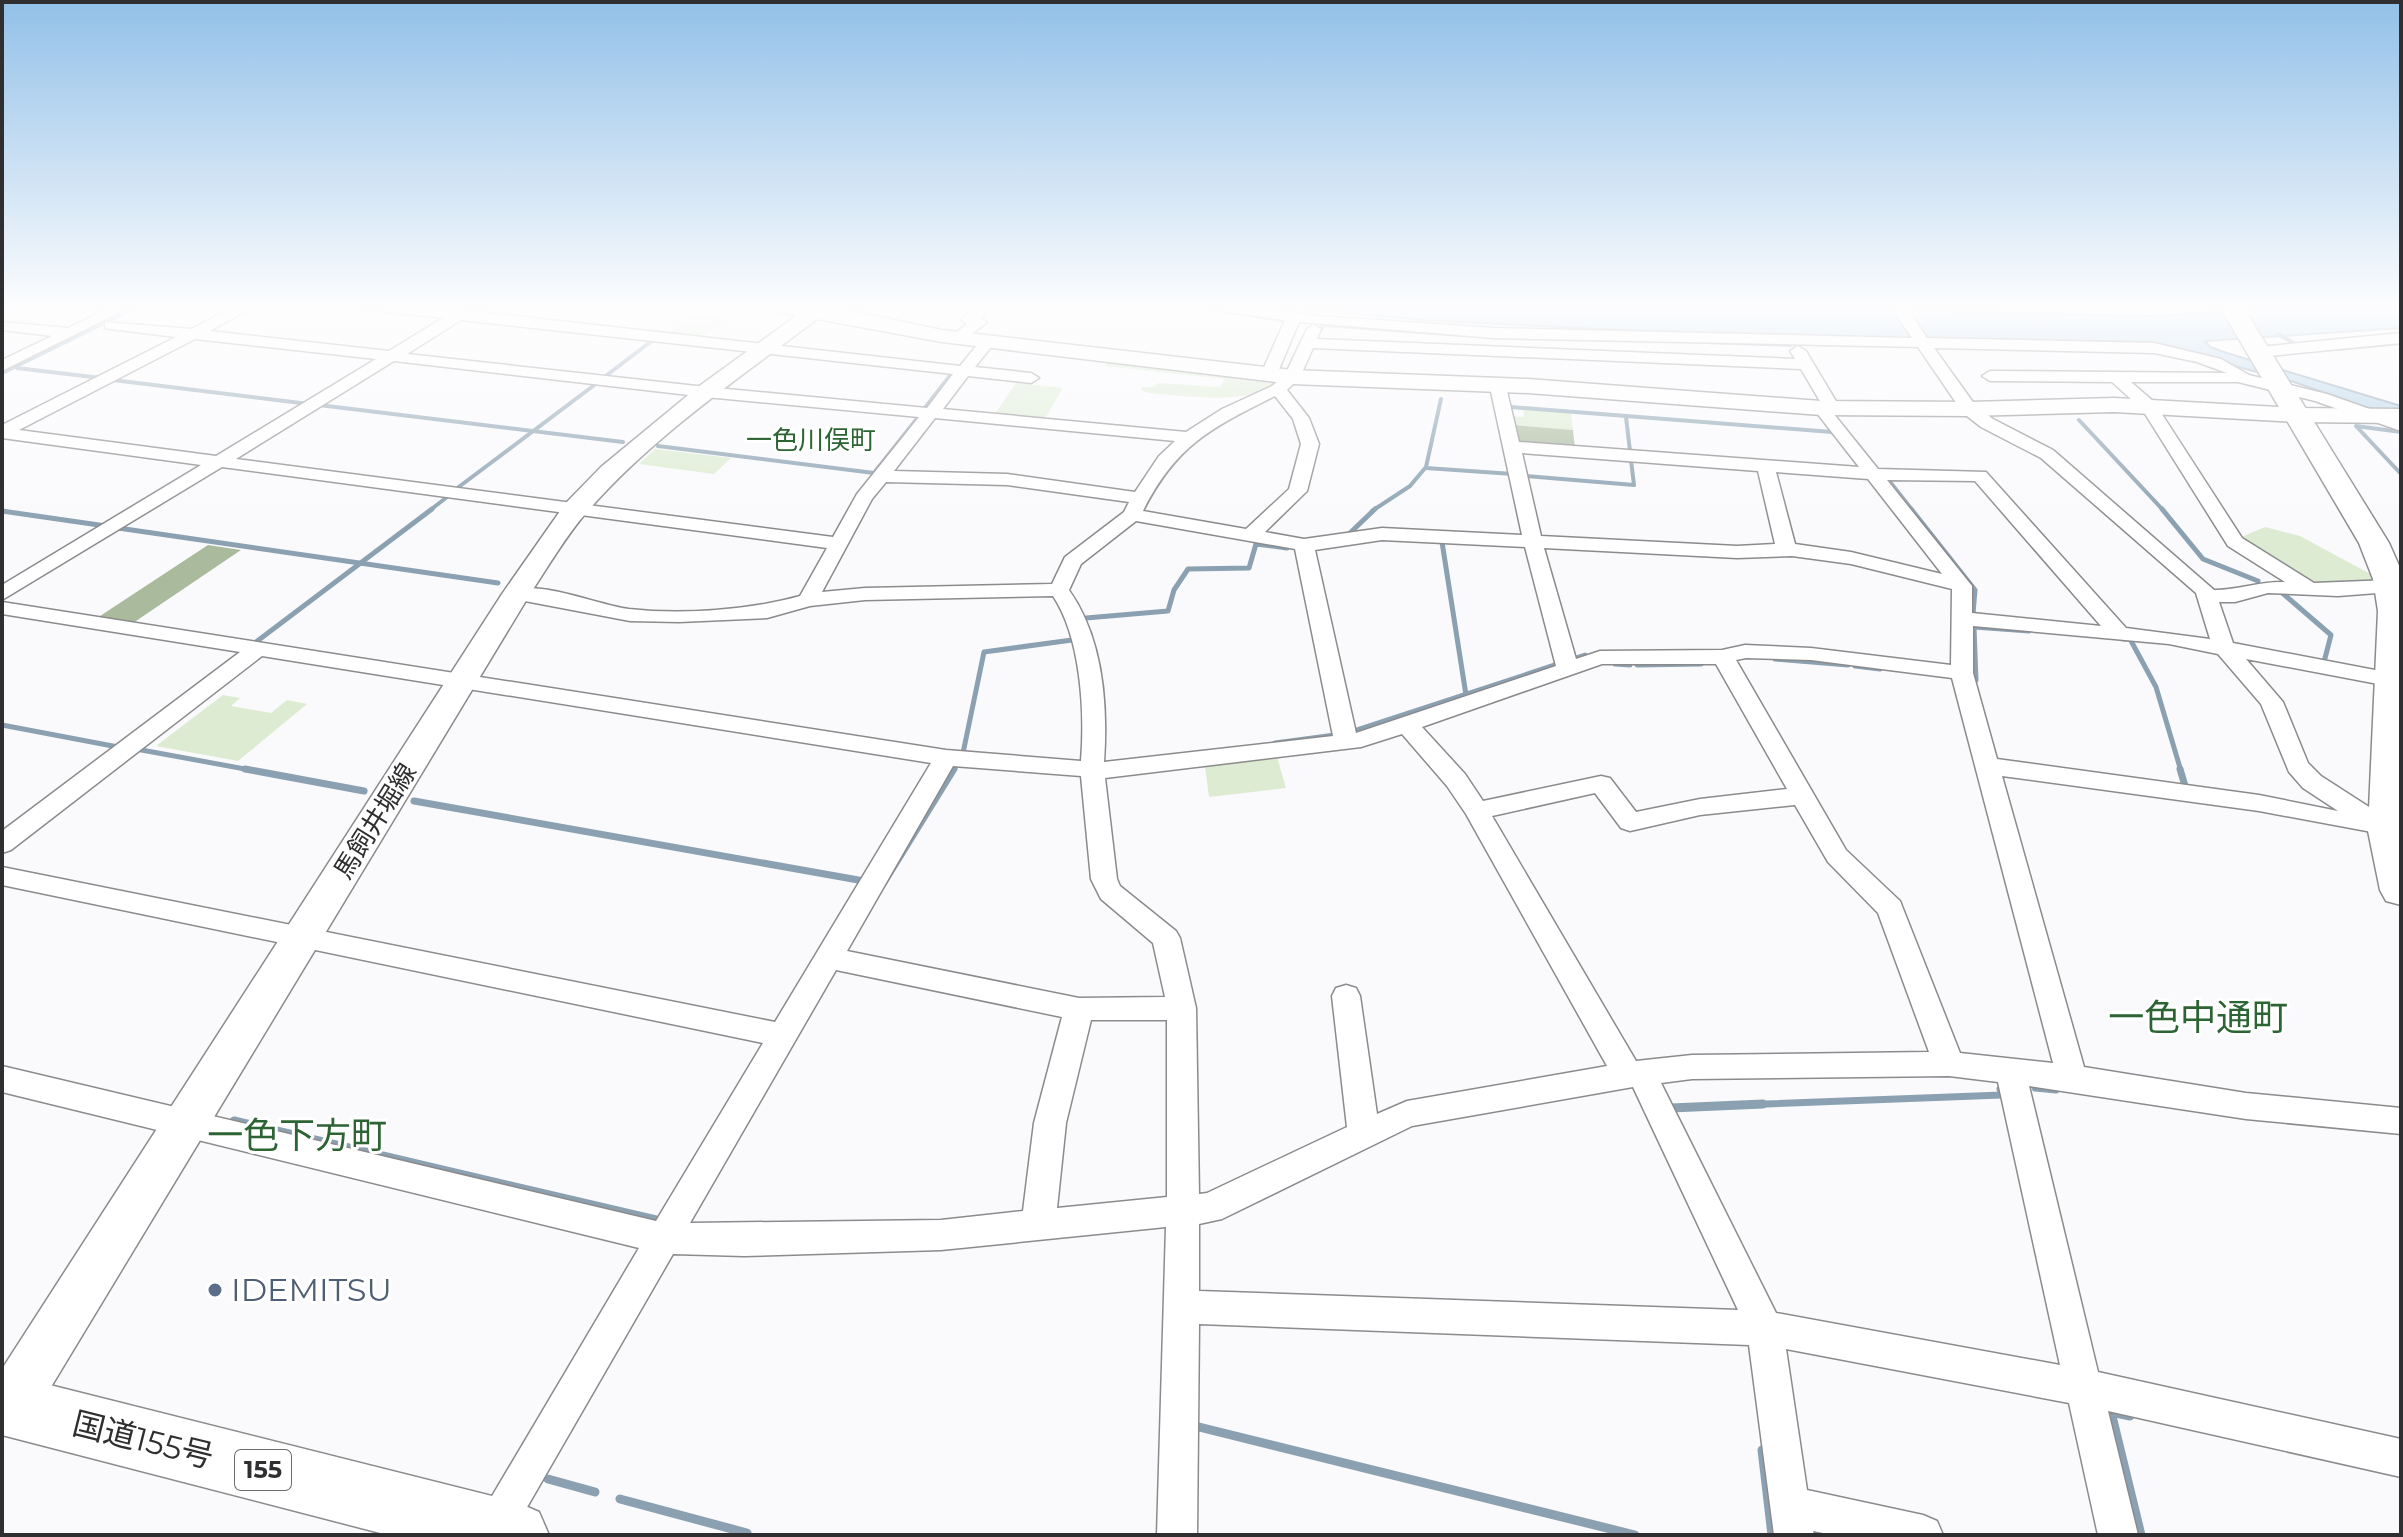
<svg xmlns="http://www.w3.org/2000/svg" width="2403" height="1537" viewBox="0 0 2403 1537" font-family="Montserrat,'Noto Sans JP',sans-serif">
  <rect width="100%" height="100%" fill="#fafafd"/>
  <!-- green -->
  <g fill="#dcebd1">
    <polygon points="695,314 729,319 699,339 663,336"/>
    <path d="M1113 359 1278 379C1258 408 1181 395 1148 393L1141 390 1142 387H1153L1159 383 1220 387 1225 379 1103 366Z"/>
    <polygon points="1016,383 1063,388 1044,420 994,415"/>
    <polygon points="1523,409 1571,413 1573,430 1513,425 1511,416 1524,417"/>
    <polygon points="655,449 731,458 714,474 639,464"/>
    <polygon points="2265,527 2300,536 2374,576 2375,580 2334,585 2313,583 2239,538"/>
    <polygon points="223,695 240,698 231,706 271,713 287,700 307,704 238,761 156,746"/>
    <polygon points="1277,757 1286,788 1209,797 1205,766"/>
  </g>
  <!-- forest -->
  <g fill="#aabb9d">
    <polygon points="1513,425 1573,430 1575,449 1516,442"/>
    <polygon points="208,545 241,550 133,623 97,618"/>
  </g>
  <!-- water -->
  <polygon fill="#b2d2e8" stroke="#8ba1b1" stroke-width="2" points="1280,307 1752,307 2152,316 2290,307 2401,307 2401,328 2205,341 2210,347 2227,353 2401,406 2401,420 2294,382 2146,342 1927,339 1620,330 1423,320"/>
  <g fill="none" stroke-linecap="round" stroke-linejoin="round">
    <!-- stream-far3 -->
    <g stroke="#8ba1b1" stroke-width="4">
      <polyline points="345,307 420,315"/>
      <polyline points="1198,307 1288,321"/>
      <polyline points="2278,334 2292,342"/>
      <polyline points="1316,335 1324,325 1463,335"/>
      <polyline points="1706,342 1791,345"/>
      <polyline points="2337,349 2401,343"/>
      <polyline points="17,368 101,378"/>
      <polyline points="2,373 137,307"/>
      <polyline points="603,378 653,340"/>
      <polyline points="113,380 309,404"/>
      <polyline points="319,405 623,442"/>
      <polyline points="1511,407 1832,432 1835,435"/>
      <polyline points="924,409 952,373 946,372"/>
      <polyline points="1626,417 1630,451"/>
      <polyline points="2079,420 2164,511"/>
      <polyline points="2401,432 2356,426 2401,474"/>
      <polyline points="658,446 874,473 919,416"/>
      <polyline points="1426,468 1513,474"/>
      <polyline points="1526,476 1634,485 1631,460"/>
      <polyline points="1887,478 1913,511"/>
      <polyline points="456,489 597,383"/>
      <polyline points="429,511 447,497"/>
      <polyline points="1372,511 1410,486 1426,467 1441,399"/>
    </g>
    <!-- stream-far2 -->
    <g stroke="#8ba1b1" stroke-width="5">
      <polyline points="1911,509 1975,590 1973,614"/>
      <polyline points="2162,509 2203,559 2258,581"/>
      <polyline points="2,511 106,526"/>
      <polyline points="118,528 498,583"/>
      <polyline points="1350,533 1375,509"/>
      <polyline points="1442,542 1466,695"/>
      <polyline points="2280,591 2331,635 2324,662"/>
      <polyline points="1086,618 1168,611 1174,590 1188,569 1249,568 1256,544 1287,548"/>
      <polyline points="2123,639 2130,639 2156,687 2181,771"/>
      <polyline points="256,642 432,509"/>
      <polyline points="1573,659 1585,655"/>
      <polyline points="1775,659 1848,665"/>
      <polyline points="1615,664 1630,665"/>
      <polyline points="1637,665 1701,664"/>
      <polyline points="1855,666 1880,669"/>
      <polyline points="1976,680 1974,627 2029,631"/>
      <polyline points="2,725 118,747"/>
      <polyline points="1351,732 1555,665"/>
      <polyline points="1275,743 1335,735"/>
      <polyline points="136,749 256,771"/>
      <polyline points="968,753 963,753 984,652 1072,640"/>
      <polyline points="952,771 955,767"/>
    </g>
    <!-- stream-far1 -->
    <g stroke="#8ba1b1" stroke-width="7">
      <polyline points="245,769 364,791"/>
      <polyline points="2180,769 2185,786"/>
      <polyline points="414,801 864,881"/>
      <polyline points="883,884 954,769"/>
      <polyline points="2035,1088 2056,1090"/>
      <polyline points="1712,1106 2002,1095 2000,1089"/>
    </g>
    <!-- stream -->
    <g stroke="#8ba1b1" stroke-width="9">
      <polyline points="1671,1108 1763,1104"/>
      <polyline points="234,1121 656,1220"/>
      <polyline points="2130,1416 2111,1412 2141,1535"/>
      <polyline points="1195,1430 1195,1426 1635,1535"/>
      <polyline points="1762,1450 1772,1535"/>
      <polyline points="548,1479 595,1492"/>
      <polyline points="620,1499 747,1533"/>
    </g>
    <!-- minor casing -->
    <g stroke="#8b8b8e" stroke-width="3">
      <g id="minor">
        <polygon points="111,307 130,307 2,371 2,360 52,336 2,330 2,322 68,328"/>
        <path d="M234 307H253L210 331 389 351 443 318 379 311 372 307 461 310 960 366 982 339 987 337 995 342 975 367 1031 373 1039 378 1031 383 968 376 943 409 1186 432 1222 409 1272 386 1285 375 1307 329 1314 325 1321 329 1317 339 1795 359 1790 351 1798 346 1806 351 1840 408 1833 413 1878 469 1986 472 2126 628 2210 639 2196 593 2041 458 1981 427 1963 413 1918 347 1494 338 1299 322 1277 374 1269 379 1261 374 1285 320 1221 311 1214 307H1257L1318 316 1494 328 1912 338 1891 307H1906L1927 338 2154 343 2221 359 2249 375 2327 394 2401 420V431L2315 401 2238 382H2131L2154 402 2242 538 2314 583 2390 580 2400 586 2390 592 2338 596 2268 593 2235 602H2219L2233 643 2401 675V685L2394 687 2246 659 2283 702 2308 763 2321 776 2397 825 2401 831 2397 837 2388 840 2372 832 2259 811 2002 776 2084 1067 2246 1093 2401 1108V1134L2246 1119 2029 1086 2098 1372 2401 1439V1477L2108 1411 2138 1535H2098L2069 1403 1786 1349 1807 1490 1923 1515 1937 1521 1943 1535H1833L1813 1531 1814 1535H1774L1749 1345 1199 1324 1197 1535H1157L1166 1227 941 1250 744 1256 673 1254 511 1535H469L639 1248 2 1092V1066L656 1221 763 1043 2 885V867L775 1022 931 763 262 656 11 850 2 853V831L240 652 2 614V602L946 750 1081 761C1085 711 1081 638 1053 596L865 600 810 606 767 618 679 622 630 621 509 598 506 594 509 590C544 581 594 604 629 609 682 615 750 610 800 596L827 548 222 467 2 600V585L201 465 2 438V425L176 337 110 329 105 328V322L191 329ZM461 320 953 374 927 408 706 387 407 354ZM195 339 376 359 216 456 19 430ZM1313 348 1801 369 1821 403 1813 408 1859 467 1519 442 1506 387 1498 382 1490 387 1522 535 1382 528 1304 539 1265 532 1307 491 1319 444 1309 418 1287 390 1300 377ZM1934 348 2154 353 2197 362 2227 373 1990 371 1982 376 1990 381 2112 382 2142 409 2228 546 2285 582C2260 581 2239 590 2214 590L2053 450 1993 419 1975 405ZM394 361 706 397 919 417 857 494 833 537 236 459ZM1275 396 1293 419 1301 444 1289 489 1246 529 1143 511C1176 445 1211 428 1275 396ZM935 418 1175 441 1159 456 1135 492 1007 474 894 471ZM1522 453 1758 471 1775 544 1737 546 1541 536ZM1776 472 1868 479 1942 574 1851 552 1795 544ZM1887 480 1975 481 2101 626 1972 613V586ZM886 482 1007 485 1129 502 1124 512 1065 557 1052 584 865 588 822 592 872 499ZM1136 521 1295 549 1333 736 1104 762C1108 705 1103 638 1069 590L1081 564ZM1382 540 1525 547 1556 666 1356 733 1315 550ZM1544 548 1737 558 1792 556 1851 564 1952 589 1951 665 1811 648 1745 645 1722 650 1600 651 1576 659ZM1973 626 2169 644 2218 654 2261 704 2289 772 2303 788 2338 811 2259 795 1997 759 1973 673ZM1746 658 1811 660 1952 678 2053 1063 1960 1053 1900 901 1846 850 1736 660ZM1602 664H1716L1787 789 1700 799 1636 812 1610 778 1601 776 1483 801 1465 774 1422 727ZM1402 734 1447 786 1466 814 1607 1066 1407 1101 1377 1114 1360 996 1356 988 1346 985 1336 988 1332 996 1347 1127 1207 1193 1199 1194 1196 1008 1180 938 1176 931 1120 886 1117 879 1105 778 1361 747ZM953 766 1081 776 1091 879 1101 899 1153 943 1165 997 1079 998 847 951ZM1595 793 1621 828 1630 831 1700 815 1795 805 1828 862 1878 913 1929 1052 1692 1055 1636 1061 1492 816ZM836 970 1062 1017 1034 1123 1023 1211 941 1220 690 1223ZM1091 1020H1167V1197L1057 1208 1066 1123ZM1949 1076 1998 1082 2060 1365 1776 1313 1661 1083 1692 1079ZM1633 1087 1738 1310 1199 1291V1224L1222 1219 1412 1126Z"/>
        <polygon points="975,307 991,307 980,318 987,322 963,341 953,341 953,335 967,324 961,320"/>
        <polygon points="2401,333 2401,343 2259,357 2251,352 2259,347"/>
      </g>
    </g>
    <!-- secondary casing -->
    <g stroke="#8b8b8e" stroke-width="3">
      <path id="secondary" d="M773 307H831L942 330 1292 370 1528 379 1821 401 1969 402 2114 398 2297 408 2401 409V423L2297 422 2114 412 1969 416 1821 415 1528 393 1292 384 942 342 817 319C738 379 652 437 586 513 565 537 548 567 530 594L28 1425 9 1432 2 1429V1369L502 594 565 504 601 467 698 387 796 316 776 311Z"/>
    </g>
    <!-- primary casing -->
    <g stroke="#8b8b8e" stroke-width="3">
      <polygon id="primary" points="2220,307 2243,307 2389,543 2401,570 2401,905 2386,901 2380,890 2368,831 2378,611 2373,579 2359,543"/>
    </g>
    <!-- trunk casing -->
    <g stroke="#8b8b8e" stroke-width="3">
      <polygon id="trunk" points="2,1373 516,1502 539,1512 549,1535 388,1535 2,1435"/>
    </g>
    <!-- minor -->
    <use href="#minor" fill="#fff" fill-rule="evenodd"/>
    <!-- secondary -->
    <use href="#secondary" fill="#fff" fill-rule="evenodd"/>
    <!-- primary -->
    <use href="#primary" fill="#fff" fill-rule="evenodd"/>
    <!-- trunk -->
    <use href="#trunk" fill="#fff" fill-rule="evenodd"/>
  </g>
  <!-- sky -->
  <linearGradient id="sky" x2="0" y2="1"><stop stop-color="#92c0e8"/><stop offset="0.59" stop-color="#fdfdfe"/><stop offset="1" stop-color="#fdfdfe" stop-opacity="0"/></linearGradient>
  <rect width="2403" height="523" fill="url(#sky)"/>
  <!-- markers -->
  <circle fill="#5c6f8a" stroke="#fff" stroke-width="3" cx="215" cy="1290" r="8"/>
  <g text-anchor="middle" stroke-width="6" stroke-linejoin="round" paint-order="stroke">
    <!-- shield labels -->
    <rect fill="#fff" stroke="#6d6d6f" stroke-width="2" x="235" y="1450" width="56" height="40" rx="6"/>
    <g font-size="24" font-weight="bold" fill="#2f2f31">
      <text x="263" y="1478">155</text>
    </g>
    <!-- far-quarter labels -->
    <g font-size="26" fill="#2c6533" stroke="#fff">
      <text x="811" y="449">一色川俣町</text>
    </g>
    <!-- street labels -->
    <g font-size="26" fill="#2f2f31" stroke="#fff">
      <text transform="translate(375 821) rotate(-58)" y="9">馬飼井堀線</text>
    </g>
    <!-- near-service labels -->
    <g font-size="32" fill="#4e5e75" stroke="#fff" text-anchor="start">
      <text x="231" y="1301">IDEMITSU</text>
    </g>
    <!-- near-street labels -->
    <g font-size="32" fill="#2f2f31" stroke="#fff">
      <text transform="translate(143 1440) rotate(14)" y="11">国道155号</text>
    </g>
    <!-- near-quarter labels -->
    <g font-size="36" fill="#2c6533" stroke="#fff">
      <text x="2198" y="1030">一色中通町</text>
      <text x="297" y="1148">一色下方町</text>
    </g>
  </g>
  <!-- border -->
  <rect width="2403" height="1537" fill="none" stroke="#2f2f31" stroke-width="8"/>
</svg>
